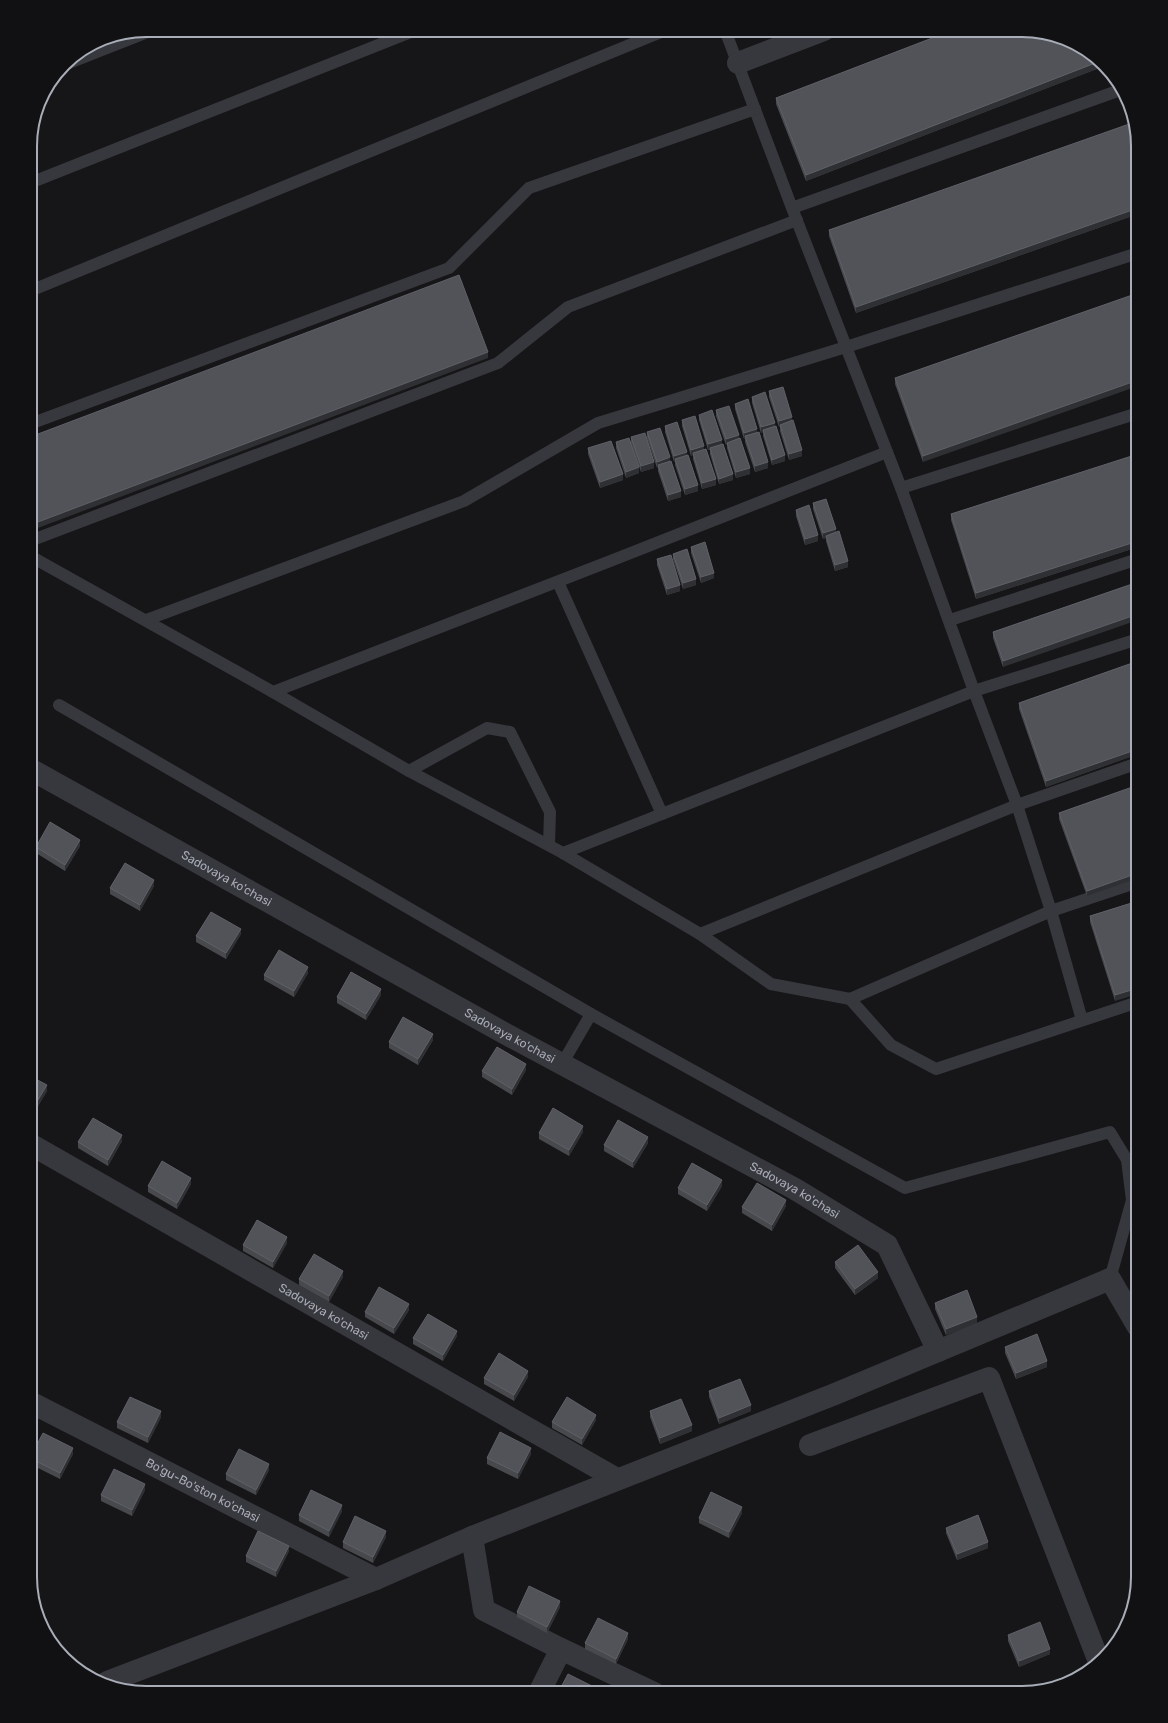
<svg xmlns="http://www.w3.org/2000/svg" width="1168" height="1723" viewBox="0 0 1168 1723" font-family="Rubik,sans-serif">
  <rect width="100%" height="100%" fill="#161618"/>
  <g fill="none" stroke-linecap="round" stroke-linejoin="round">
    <!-- lane -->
    <g stroke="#37383d" stroke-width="12">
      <polyline points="725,30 792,208 901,488 974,691 1017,805 1051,911 1082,1020"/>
      <polyline points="64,65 153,30"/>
      <polyline points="30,183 416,30"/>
      <polyline points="792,208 1123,89"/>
      <polyline points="30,291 666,30"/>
      <polyline points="30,424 449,268 529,188 755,109"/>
      <polyline points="901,488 1138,413"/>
      <polyline points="30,541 498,363 568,307 797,220"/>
      <polyline points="30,556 273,692 409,771 563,853 700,934 771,984 850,999 891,1045 936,1069 1138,1002"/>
      <polyline points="558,582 662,814"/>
      <polyline points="146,620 464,501 598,423 846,347 1138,253"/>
      <polyline points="950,620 1138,559"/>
      <polyline points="273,692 618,558 887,452"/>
      <polyline points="59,705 591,1014 905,1188 1110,1132 1127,1160 1132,1200 1110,1279"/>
      <polyline points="409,771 487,728 510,732 550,812 549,845"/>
      <polyline points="563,853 974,691 1138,639"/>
      <polyline points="700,934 1017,805 1138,763"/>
      <polyline points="850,999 1051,911 1138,882"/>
      <polyline points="562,1064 591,1014"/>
    </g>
    <!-- street -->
    <g stroke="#37383d" stroke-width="22">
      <polyline points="738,63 824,30"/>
      <path id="s1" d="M30 769 504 1033 795 1189 887 1245 938 1351"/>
      <path id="s2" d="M30 1144 617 1479"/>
      <path id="s3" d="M30 1402 376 1579"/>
      <polyline points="810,1445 989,1378 1098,1659"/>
      <polyline points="472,1537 484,1610 561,1649 539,1693"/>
      <polyline points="561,1649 654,1693"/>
      <polyline points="107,1682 376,1579 472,1537 835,1394 1110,1279 1138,1327"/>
    </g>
  </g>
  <!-- wall -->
  <g fill="#47494d">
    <polygon points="1086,49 1102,67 806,181 776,104 776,98"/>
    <polygon points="1138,146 1138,214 856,313 829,236 829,230"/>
    <polygon points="1138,293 923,462 895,384 895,378"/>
    <polygon points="769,391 802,456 789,460 780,431 780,427 779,427 769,397"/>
    <polygon points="752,397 775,426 785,461 772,465 763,436 763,432 761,433 752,403"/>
    <polygon points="735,404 757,432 768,468 755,472 745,442 745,439 744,439 735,409"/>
    <polygon points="716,410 739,439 750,474 736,478 727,448 727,445 726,445 716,416"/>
    <polygon points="699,415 722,445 733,480 719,484 710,454 710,450 708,450 699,420"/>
    <polygon points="682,420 704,449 716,485 702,489 693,459 693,455 691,456 682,426"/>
    <polygon points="665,426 687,456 698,491 685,495 675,465 675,461 674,462 665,432"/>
    <polygon points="647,432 670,461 681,497 668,501 658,471 658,467 657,468 647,438"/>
    <polygon points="631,437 654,468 641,472 631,443"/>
    <polygon points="616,442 639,473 626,478 616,448"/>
    <polygon points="588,448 623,480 600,488 588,454"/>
    <polygon points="1138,454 1138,547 976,599 951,520 951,514"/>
    <polygon points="813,503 836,532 848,567 835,571 826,541 826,538 823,539 813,509"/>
    <polygon points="796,510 818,541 805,545 796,516"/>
    <polygon points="691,547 714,578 701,583 691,553"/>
    <polygon points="673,554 696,585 683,589 673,559"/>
    <polygon points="657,559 680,591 667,595 657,565"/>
    <polygon points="1138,582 1003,667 993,638 993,632"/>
    <polygon points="1138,661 1138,754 1046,787 1019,709 1019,703"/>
    <polygon points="1138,785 1087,896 1059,819 1059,813"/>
    <polygon points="80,846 65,871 36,853 36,847"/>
    <polygon points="154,886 140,911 110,894 110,888"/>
    <polygon points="1138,901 1115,1001 1090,922 1090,916"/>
    <polygon points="241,934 226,959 196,942 196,936"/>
    <polygon points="308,973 294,997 264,980 264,975"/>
    <polygon points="381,995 366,1020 337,1003 337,997"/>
    <polygon points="433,1040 418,1065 389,1048 389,1042"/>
    <polygon points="526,1070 512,1095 482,1077 482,1071"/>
    <polygon points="30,1076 47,1091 32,1116 30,1115"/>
    <polygon points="583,1132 569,1156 539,1139 539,1133"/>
    <polygon points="122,1141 108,1166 78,1148 78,1142"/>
    <polygon points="648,1143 633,1168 604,1151 604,1145"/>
    <polygon points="191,1184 177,1209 148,1192 148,1186"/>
    <polygon points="722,1186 707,1211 678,1194 678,1188"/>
    <polygon points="786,1206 772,1231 742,1213 742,1207"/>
    <polygon points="287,1243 273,1268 243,1251 243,1245"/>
    <polygon points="835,1262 878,1278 855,1295 835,1268"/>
    <polygon points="343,1277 329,1302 299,1285 299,1279"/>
    <polygon points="935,1303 977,1323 946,1335 935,1309"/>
    <polygon points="409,1310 394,1334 365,1317 365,1312"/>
    <polygon points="457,1336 443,1361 413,1344 413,1338"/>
    <polygon points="1005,1347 1047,1367 1016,1379 1005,1353"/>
    <polygon points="528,1377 514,1401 484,1384 484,1378"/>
    <polygon points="709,1391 751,1411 719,1424 709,1397"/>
    <polygon points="650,1411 692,1431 660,1444 650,1417"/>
    <polygon points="161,1417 148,1443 117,1428 117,1422"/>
    <polygon points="596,1420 582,1445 552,1428 552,1422"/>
    <polygon points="73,1454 60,1479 30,1464 30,1458"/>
    <polygon points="531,1454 518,1479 487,1464 487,1458"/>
    <polygon points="269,1470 256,1495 226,1480 226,1474"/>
    <polygon points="145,1490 132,1516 101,1501 101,1495"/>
    <polygon points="342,1511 329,1537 299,1521 299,1515"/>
    <polygon points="742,1513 729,1538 699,1523 699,1518"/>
    <polygon points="946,1528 988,1548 957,1560 946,1533"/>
    <polygon points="386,1537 373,1563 343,1548 343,1542"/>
    <polygon points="289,1551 276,1577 246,1562 246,1556"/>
    <polygon points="560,1607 547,1633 517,1617 517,1612"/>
    <polygon points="1008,1635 1050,1654 1019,1667 1008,1641"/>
    <polygon points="628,1639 616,1664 585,1649 585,1643"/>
  </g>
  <!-- shaded-wall -->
  <g fill="#2f3033">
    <polygon points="1098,62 1102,67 806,181 806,175"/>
    <polygon points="1138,208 1138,214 856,313 856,307"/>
    <polygon points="488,352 488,358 30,531 30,525"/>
    <polygon points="1138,380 1138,386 923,462 923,456"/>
    <polygon points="792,417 792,423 780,425 780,427 779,427 779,421"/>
    <polygon points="775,423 775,428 763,430 763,432 761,433 761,427"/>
    <polygon points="757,429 757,435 745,436 745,439 744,439 744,433"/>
    <polygon points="739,435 739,441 727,443 727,445 726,445 726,439"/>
    <polygon points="722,440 722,446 708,450 708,444"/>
    <polygon points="704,446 704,452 693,453 693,455 691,456 691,450"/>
    <polygon points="802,450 802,456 789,460 789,454"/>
    <polygon points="687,452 687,457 675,459 675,461 674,462 674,456"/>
    <polygon points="785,455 785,461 772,465 772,460"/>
    <polygon points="670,457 670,463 658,465 658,467 657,468 657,462"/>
    <polygon points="654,462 654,468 641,472 641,466"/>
    <polygon points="768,462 768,468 755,472 755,466"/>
    <polygon points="639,467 639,473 626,478 626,472"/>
    <polygon points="750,468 750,474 736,478 736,472"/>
    <polygon points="623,474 623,480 600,488 600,482"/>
    <polygon points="733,474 733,480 719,484 719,479"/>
    <polygon points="716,479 716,485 702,489 702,483"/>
    <polygon points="698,485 698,491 685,495 685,489"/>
    <polygon points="681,491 681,497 668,501 668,495"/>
    <polygon points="836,529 836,535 826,536 826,538 823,539 823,533"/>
    <polygon points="818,535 818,541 805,545 805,539"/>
    <polygon points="1138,541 1138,547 976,599 976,593"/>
    <polygon points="848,561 848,567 835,571 835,565"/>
    <polygon points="714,573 714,578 701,583 701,577"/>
    <polygon points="696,579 696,585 683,589 683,583"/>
    <polygon points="680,585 680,591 667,595 667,589"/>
    <polygon points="1138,614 1138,620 1003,667 1003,661"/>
    <polygon points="1138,749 1138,754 1046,787 1046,781"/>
    <polygon points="80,840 80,846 65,871 65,865"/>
    <polygon points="1138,873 1138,878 1087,896 1087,891"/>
    <polygon points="154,880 154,886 140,911 140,905"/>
    <polygon points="241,929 241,934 226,959 226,953"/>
    <polygon points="308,967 308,973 294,997 294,991"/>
    <polygon points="1138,988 1138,994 1115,1001 1115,995"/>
    <polygon points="381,989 381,995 366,1020 366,1014"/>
    <polygon points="433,1034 433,1040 418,1065 418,1059"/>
    <polygon points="526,1064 526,1070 512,1095 512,1089"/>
    <polygon points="47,1085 47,1091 32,1116 32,1110"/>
    <polygon points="583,1126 583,1132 569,1156 569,1150"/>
    <polygon points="122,1135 122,1141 108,1166 108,1160"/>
    <polygon points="648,1137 648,1143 633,1168 633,1162"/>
    <polygon points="191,1178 191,1184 177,1209 177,1203"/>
    <polygon points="722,1180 722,1186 707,1211 707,1205"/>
    <polygon points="786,1200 786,1206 772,1231 772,1225"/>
    <polygon points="287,1237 287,1243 273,1268 273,1262"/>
    <polygon points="343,1271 343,1277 329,1302 329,1296"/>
    <polygon points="878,1272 878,1278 855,1295 855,1289"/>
    <polygon points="409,1304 409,1310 394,1334 394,1328"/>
    <polygon points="977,1317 977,1323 946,1335 946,1329"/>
    <polygon points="457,1331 457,1336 443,1361 443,1355"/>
    <polygon points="35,1349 35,1355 30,1365 30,1359"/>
    <polygon points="1047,1361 1047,1367 1016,1379 1016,1373"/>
    <polygon points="528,1371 528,1377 514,1401 514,1395"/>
    <polygon points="751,1405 751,1411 719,1424 719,1418"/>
    <polygon points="161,1411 161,1417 148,1443 148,1437"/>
    <polygon points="596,1415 596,1420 582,1445 582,1439"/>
    <polygon points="692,1425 692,1431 660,1444 660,1438"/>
    <polygon points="73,1448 73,1454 60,1479 60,1473"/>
    <polygon points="531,1448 531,1454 518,1479 518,1473"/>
    <polygon points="269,1464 269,1470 256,1495 256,1490"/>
    <polygon points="145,1484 145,1490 132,1516 132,1510"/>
    <polygon points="342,1505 342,1511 329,1537 329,1531"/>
    <polygon points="742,1507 742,1513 729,1538 729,1532"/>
    <polygon points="386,1531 386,1537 373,1563 373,1557"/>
    <polygon points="988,1542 988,1548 957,1560 957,1554"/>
    <polygon points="289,1546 289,1551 276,1577 276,1571"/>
    <polygon points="560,1601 560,1607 547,1633 547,1627"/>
    <polygon points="628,1633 628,1639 616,1664 616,1659"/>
    <polygon points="1050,1649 1050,1654 1019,1667 1019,1661"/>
  </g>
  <!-- building -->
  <g fill="#525359" stroke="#5f6168">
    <polygon points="953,30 1029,30 1086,49 1098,62 806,175 776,98"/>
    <polygon points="1132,123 1138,146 1138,208 856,307 829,230"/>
    <polygon points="459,275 488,352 30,525 30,437"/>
    <polygon points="1138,293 1138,380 923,456 895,378"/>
    <polygon points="783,387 792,417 779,421 769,391"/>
    <polygon points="765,392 775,423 761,427 752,397"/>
    <polygon points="748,399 757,429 744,433 735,404"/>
    <polygon points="729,406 739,435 726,439 716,410"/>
    <polygon points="712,410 722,440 708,444 699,415"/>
    <polygon points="695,416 704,446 691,450 682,420"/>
    <polygon points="793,420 802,450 789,454 780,425"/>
    <polygon points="677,422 687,452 674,456 665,426"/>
    <polygon points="776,426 785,455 772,460 763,430"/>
    <polygon points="660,428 670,457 657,462 647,432"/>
    <polygon points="759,432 768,462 755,466 745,436"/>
    <polygon points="645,433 654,462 641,466 631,437"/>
    <polygon points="629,438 639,467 626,472 616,442"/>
    <polygon points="740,438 750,468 736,472 727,443"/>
    <polygon points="611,441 623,474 600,482 588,448"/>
    <polygon points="723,444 733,474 719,479 710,448"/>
    <polygon points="706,449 716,479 702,483 693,453"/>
    <polygon points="1138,454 1138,541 976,593 951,514"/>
    <polygon points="688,455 698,485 685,489 675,459"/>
    <polygon points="671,461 681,491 668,495 658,465"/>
    <polygon points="826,499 836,529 823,533 813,503"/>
    <polygon points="809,505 818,535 805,539 796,510"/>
    <polygon points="839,531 848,561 835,565 826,536"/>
    <polygon points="705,542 714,573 701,577 691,547"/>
    <polygon points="687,549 696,579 683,583 673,554"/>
    <polygon points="671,555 680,585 667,589 657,559"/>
    <polygon points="1138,582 1138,614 1003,661 993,632"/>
    <polygon points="1138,661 1138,749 1046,781 1019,703"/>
    <polygon points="1138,785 1138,873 1087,891 1059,813"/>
    <polygon points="50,822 80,840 65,865 36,847"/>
    <polygon points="125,863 154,880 140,905 110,888"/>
    <polygon points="1138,901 1138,988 1115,995 1090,916"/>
    <polygon points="211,912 241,929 226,953 196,936"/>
    <polygon points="279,950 308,967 294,991 264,975"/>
    <polygon points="351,972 381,989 366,1014 337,997"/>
    <polygon points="403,1017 433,1034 418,1059 389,1042"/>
    <polygon points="497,1047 526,1064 512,1089 482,1071"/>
    <polygon points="30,1076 47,1085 32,1110 30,1109"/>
    <polygon points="553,1108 583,1126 569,1150 539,1133"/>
    <polygon points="93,1118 122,1135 108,1160 78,1142"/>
    <polygon points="618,1120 648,1137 633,1162 604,1145"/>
    <polygon points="162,1161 191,1178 177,1203 148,1186"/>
    <polygon points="692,1163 722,1180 707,1205 678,1188"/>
    <polygon points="757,1183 786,1200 772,1225 742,1207"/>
    <polygon points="257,1220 287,1237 273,1262 243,1245"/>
    <polygon points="858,1245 878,1272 855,1289 835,1262"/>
    <polygon points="314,1254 343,1271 329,1296 299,1279"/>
    <polygon points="379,1287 409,1304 394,1328 365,1312"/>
    <polygon points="967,1290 977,1317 946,1329 935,1303"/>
    <polygon points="428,1314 457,1331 443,1355 413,1338"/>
    <polygon points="1037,1334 1047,1361 1016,1373 1005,1347"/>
    <polygon points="30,1347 35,1349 30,1359"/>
    <polygon points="499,1353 528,1371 514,1395 484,1378"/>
    <polygon points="740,1379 751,1405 719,1418 709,1391"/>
    <polygon points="130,1397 161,1411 148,1437 117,1422"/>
    <polygon points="567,1397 596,1415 582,1439 552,1422"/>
    <polygon points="681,1399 692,1425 660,1438 650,1411"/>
    <polygon points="500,1432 531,1448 518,1473 487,1458"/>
    <polygon points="43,1433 73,1448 60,1473 30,1458"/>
    <polygon points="239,1449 269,1464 256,1490 226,1474"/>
    <polygon points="114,1469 145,1484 132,1510 101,1495"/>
    <polygon points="311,1490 342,1505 329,1531 299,1515"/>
    <polygon points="711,1492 742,1507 729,1532 699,1518"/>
    <polygon points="978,1515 988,1542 957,1554 946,1528"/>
    <polygon points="355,1516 386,1531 373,1557 343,1542"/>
    <polygon points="258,1531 289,1546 276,1571 246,1556"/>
    <polygon points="529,1586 560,1601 547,1627 517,1612"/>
    <polygon points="598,1618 628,1633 616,1659 585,1643"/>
    <polygon points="1040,1622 1050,1649 1019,1661 1008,1635"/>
    <polygon points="568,1674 598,1689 596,1693 558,1693"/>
  </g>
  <g text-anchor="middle" stroke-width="4" stroke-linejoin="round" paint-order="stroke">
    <!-- street labels -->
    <g font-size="12" fill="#a8adb8" stroke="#111113">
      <text dy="4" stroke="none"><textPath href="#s1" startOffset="225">Sadovaya ko'chasi</textPath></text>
      <text dy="4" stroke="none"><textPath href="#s1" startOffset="549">Sadovaya ko'chasi</textPath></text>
      <text dy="4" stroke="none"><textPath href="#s1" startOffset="873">Sadovaya ko'chasi</textPath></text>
      <text dy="4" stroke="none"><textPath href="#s2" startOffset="338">Sadovaya ko'chasi</textPath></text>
      <text dy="4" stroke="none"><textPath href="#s3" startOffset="194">Bo'gu-Bo'ston ko'chasi</textPath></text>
    </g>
  </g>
  <!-- crop -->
  <path d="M0 0H1168V1723H0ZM146 37H1022A109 109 0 0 1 1131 146V1577A109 109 0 0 1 1022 1686H146A109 109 0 0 1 37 1577V146A109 109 0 0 1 146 37Z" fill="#111113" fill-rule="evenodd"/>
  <path fill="none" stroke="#a8adb8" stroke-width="2" d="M146 37H1022A109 109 0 0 1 1131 146V1577A109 109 0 0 1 1022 1686H146A109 109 0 0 1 37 1577V146A109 109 0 0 1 146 37Z"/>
</svg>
